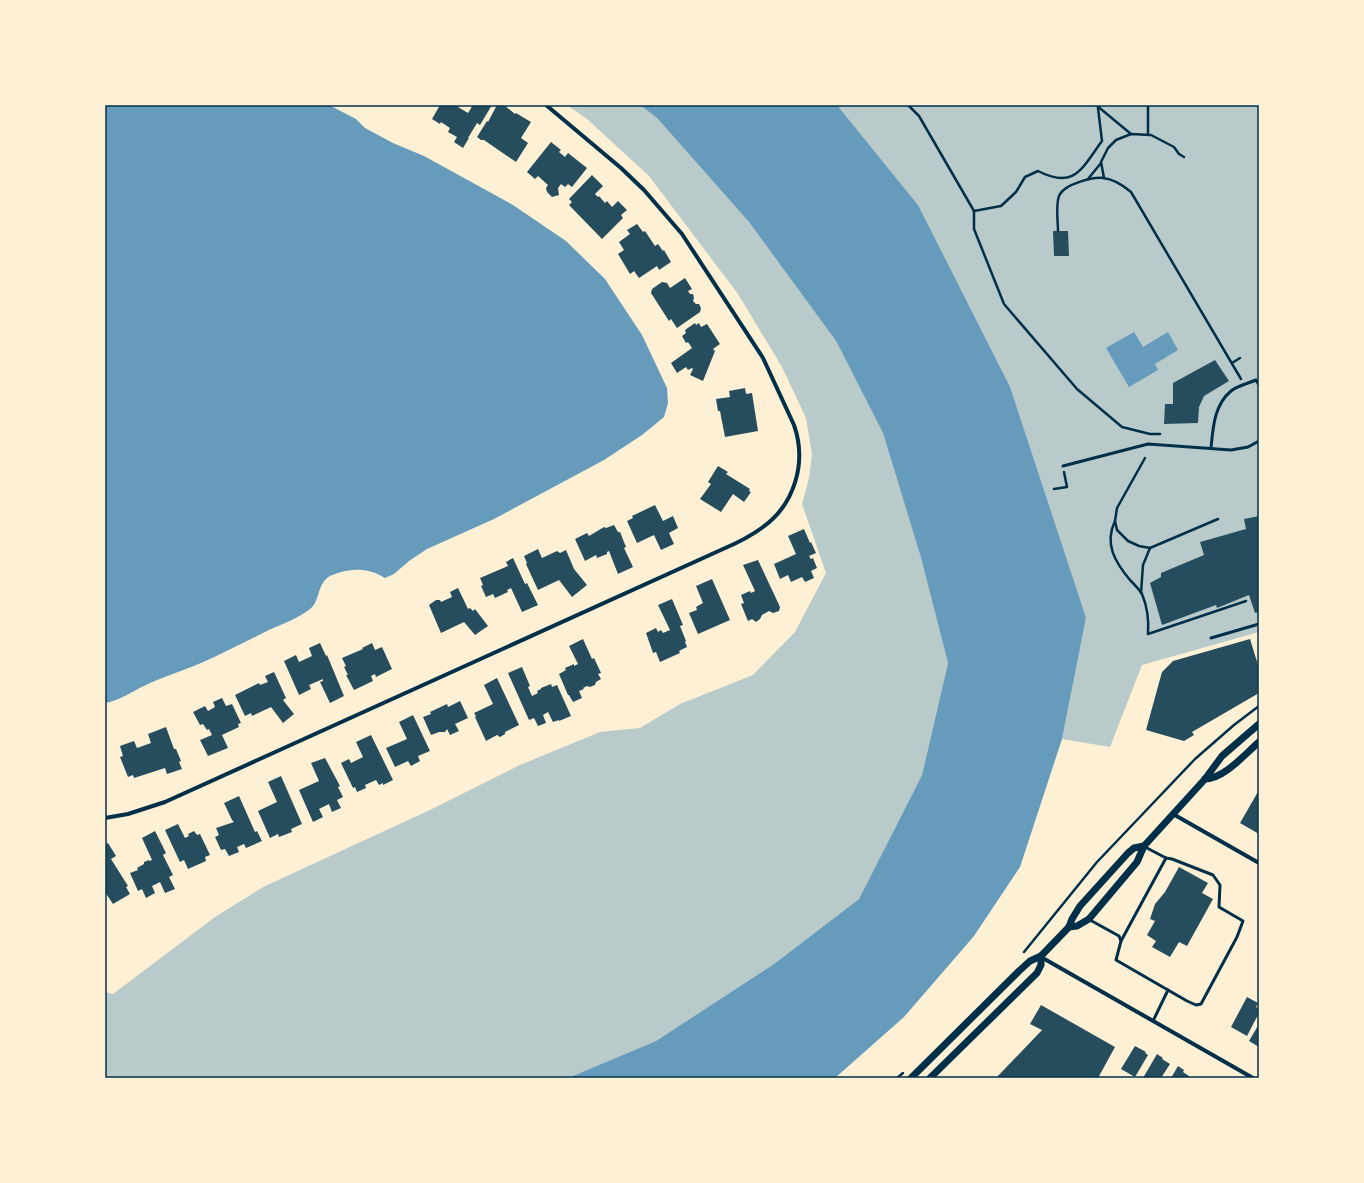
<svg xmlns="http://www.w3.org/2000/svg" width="1364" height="1183" viewBox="0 0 1364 1183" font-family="Montserrat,sans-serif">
  <rect width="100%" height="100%" fill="#fdf0d5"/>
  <!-- green -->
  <g fill="#b9caca">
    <polygon points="567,105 640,105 657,118 749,222 836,341 883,433 921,558 948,663 922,775 859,899 774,964 656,1041 568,1078 105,1078 105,992 113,994 215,917 263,887 432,809 520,765 600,732 640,728 680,704 753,675 795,632 826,573 802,504 809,478 812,454 806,418 782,367 738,294 649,176 587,119"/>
    <polygon points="837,105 1259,105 1259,632 1142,665 1110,747 1062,739 1086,618 918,205"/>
  </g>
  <!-- water -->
  <g fill="#669bbc">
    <path d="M105 105H329L356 119 365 128 393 143 424 156 513 205 566 241 605 279 642 335 667 388 668 403 664 417 642 435 604 460 494 519 427 549 409 561 394 574 385 578C367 567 349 568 330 576 317 583 320 602 310 609 297 619 284 623 269 630 247 641 224 653 201 663 182 671 162 677 144 686 131 692 119 701 105 703Z"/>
    <polygon points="640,105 837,105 918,205 1010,387 1086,618 1062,739 1020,867 974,936 904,1017 835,1078 568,1078 656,1041 774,964 859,899 922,775 948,663 921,558 883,433 836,341 749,222 657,118"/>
    <polygon points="1134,332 1143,347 1168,332 1178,350 1155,364 1158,370 1129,387 1106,348"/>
  </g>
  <!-- building -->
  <g fill="#264d5e">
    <polygon points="440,105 459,105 458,107 468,113 473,105 492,105 480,125 477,123 468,138 469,138 463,148 454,142 457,137 448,132 450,128 441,122 440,124 432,119"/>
    <polygon points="497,105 504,105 515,114 516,113 531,122 521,138 528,143 516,162 484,140 481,140 477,137 487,121 488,122"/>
    <polygon points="551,142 561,150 559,152 565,157 568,153 587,168 572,187 568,184 565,187 561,184 558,188 559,195 552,197 547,192 546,188 548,185 538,176 535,179 527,172"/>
    <polygon points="592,175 603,186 595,194 598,197 599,196 605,203 607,201 612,207 618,201 627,210 621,215 623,218 602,239 569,205 572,202 569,199"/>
    <polygon points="637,224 643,232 645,231 655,246 658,244 663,251 664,250 671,262 659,270 657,266 639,278 634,271 630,274 618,254 624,250 619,242 630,234 627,230"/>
    <polygon points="1053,231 1068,231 1069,256 1054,256"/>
    <polygon points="685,278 692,289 688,291 690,294 693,294 694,298 693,301 696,304 699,304 701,308 700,312 677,328 671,319 669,321 651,293 652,289 662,282 667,283 670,288"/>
    <polygon points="695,323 696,325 699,323 701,327 707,324 720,344 713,349 715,351 703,381 690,375 693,369 692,368 688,370 686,367 677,373 671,363 692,348 688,342 686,343 682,336 686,333 685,330"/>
    <polygon points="1215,360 1229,381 1204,396 1199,407 1198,423 1164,424 1165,404 1173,404 1173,383"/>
    <polygon points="745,388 746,394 752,393 758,431 725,437 720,411 718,411 716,399 730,397 729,391"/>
    <polygon points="718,466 728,472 726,474 750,489 749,491 751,492 744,502 733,494 721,512 700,499 711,484 708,482"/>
    <polygon points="655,505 663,521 673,516 678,528 669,533 674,544 661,550 654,535 637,543 627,521 633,518 632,516"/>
    <polygon points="1259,516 1259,612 1255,613 1249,595 1217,608 1216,605 1162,625 1150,583 1161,577 1161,573 1204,555 1200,542 1246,529 1244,519"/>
    <polygon points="614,525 618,532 620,532 626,547 624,548 633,567 618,574 609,551 607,552 607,554 597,558 596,555 585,561 575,539 587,533 589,536 604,527 606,528"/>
    <polygon points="804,529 810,543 811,542 816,553 809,556 811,559 813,558 817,568 811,571 814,578 805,582 802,577 791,582 788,575 780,579 774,564 796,554 788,536"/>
    <polygon points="538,549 542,558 557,551 560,553 566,550 574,569 587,585 572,597 559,580 538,590 526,564 527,563 524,556"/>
    <polygon points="513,558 525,584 527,583 538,605 522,612 511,588 507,590 508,592 495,598 493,594 486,597 481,586 483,585 480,578 508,566 506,562"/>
    <polygon points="758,560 780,607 779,611 773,613 769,611 762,615 760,619 756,622 752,619 748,621 741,604 744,603 741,595 750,591 751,593 755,591 743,565"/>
    <polygon points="712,579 730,620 698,634 689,613 697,610 696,607 703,603 696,586"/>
    <polygon points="458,588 468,609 470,608 473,611 475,609 488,626 475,635 464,622 441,633 429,605 436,600 440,600 441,602 452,597 450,592"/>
    <polygon points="672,599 683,625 680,626 686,641 685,642 687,647 679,651 680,653 660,662 656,652 653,653 646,633 656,628 658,632 661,630 663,633 670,630 658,605"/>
    <polygon points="583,639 592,659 594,658 601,673 598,674 601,679 596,682 595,685 590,687 587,686 583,688 584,689 579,691 582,698 573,702 569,695 568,695 559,674 566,670 565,668 574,664 574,666 578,664 569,646"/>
    <polygon points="1250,639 1259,668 1259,693 1192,732 1194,735 1184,741 1146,730 1162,672 1173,661"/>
    <polygon points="320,643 326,656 327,655 344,696 330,703 320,682 323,681 323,679 309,685 311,689 299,695 284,661 296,655 299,662 312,656 309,648"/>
    <polygon points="372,643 375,650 382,647 392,669 376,677 375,674 371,676 373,681 354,690 346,675 348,675 344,667 346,666 342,658 363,649 362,648"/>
    <polygon points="522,667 530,686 528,687 532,696 538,693 537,691 541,689 541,688 551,684 552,687 557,685 571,716 559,721 559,720 553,722 548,712 543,715 546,723 538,726 534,718 529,720 508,673"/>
    <polygon points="274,672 286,698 283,700 294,714 283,723 271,707 252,716 251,713 245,716 235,695 259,683 260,685 268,682 265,676"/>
    <polygon points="497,678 519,725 505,732 505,734 500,737 497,735 486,741 475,717 476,716 474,713 493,704 484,685"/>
    <polygon points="222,698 226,706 232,704 241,723 238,724 239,727 222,735 228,748 208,756 200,740 212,735 209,729 207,730 203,724 200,725 193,712 205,706 208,711 215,707 213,702"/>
    <polygon points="460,701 468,718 455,724 459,731 450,735 447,729 445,732 439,732 431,735 423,717 431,714 430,712 447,704 448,707"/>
    <polygon points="413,715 430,751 418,756 420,761 411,766 408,761 395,767 386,748 407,739 399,722"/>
    <polygon points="166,727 174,749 176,749 181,761 179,762 182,769 167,774 165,768 134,778 133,775 128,777 120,757 123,756 120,746 134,741 137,748 151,743 148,734"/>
    <polygon points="371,735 393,780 383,785 383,783 379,785 376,780 365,785 366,788 357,792 355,787 353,788 341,763 349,759 351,763 363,757 356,742"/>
    <polygon points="325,758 340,786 338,787 343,797 337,800 341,808 332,812 329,804 319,809 323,817 313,822 299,790 319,781 311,763"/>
    <polygon points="281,776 302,824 291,829 292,832 279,837 278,834 270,838 258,811 277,802 268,782"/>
    <polygon points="1259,790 1259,834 1240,823"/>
    <polygon points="239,796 255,832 257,831 262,841 246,848 244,844 237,847 239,852 229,856 225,849 221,850 215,837 219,835 216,828 234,822 232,820 224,803"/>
    <polygon points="178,824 185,838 189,836 188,834 194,831 197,835 200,834 210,855 205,857 206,861 188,869 184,860 180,862 165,830"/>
    <polygon points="155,831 166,853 163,855 173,875 169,877 175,889 165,893 160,882 152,886 155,893 146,898 142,889 138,891 130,873 138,870 137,868 144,864 144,862 149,860 149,861 152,860 142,838"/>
    <polygon points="108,843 116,856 111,859 128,886 126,887 130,894 113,904 105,892 105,845"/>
    <polygon points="1179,867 1208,883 1202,893 1213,899 1187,946 1179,942 1170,957 1152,947 1156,941 1147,935 1155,921 1150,919 1155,904 1165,892"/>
    <polygon points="1247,997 1258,1003 1256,1007 1259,1009 1259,1013 1247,1036 1231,1027"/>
    <polygon points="1041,1005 1115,1047 1098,1078 996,1078 1042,1030 1030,1024"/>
    <polygon points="1259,1024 1259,1047 1249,1041"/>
    <polygon points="1135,1046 1146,1052 1145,1053 1148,1055 1135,1077 1121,1069"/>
    <polygon points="1157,1054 1163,1058 1162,1059 1170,1064 1161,1078 1143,1078"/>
    <polygon points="1178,1066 1184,1070 1183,1072 1189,1076 1188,1078 1171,1078"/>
  </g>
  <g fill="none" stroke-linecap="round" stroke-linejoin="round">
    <!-- path -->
    <g stroke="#003049" stroke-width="2.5">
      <polyline points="908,105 919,116 974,211 974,229 1004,304 1077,389 1122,427 1150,434 1160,434"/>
      <polyline points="1096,105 1131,134"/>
      <polyline points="1148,135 1148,106"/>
      <polyline points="1104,178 1101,162 1108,148 1116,140 1131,134 1151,135 1174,147 1179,154 1184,157"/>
      <polyline points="1088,179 1101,163"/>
      <path d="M974 211 1001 206 1016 192 1025 177 1038 171C1075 190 1082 168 1102 141L1098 108"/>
      <path d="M1058 231C1058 222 1055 201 1060 194 1066 184 1092 177 1103 178 1113 179 1124 186 1131 192L1241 379"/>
      <polyline points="1232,363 1240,358"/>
      <polyline points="1145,458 1117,508 1115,521 1117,530 1128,541 1139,546 1150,548 1218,519"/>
      <polyline points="1054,489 1067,487 1064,472"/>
      <path d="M1115 521C1104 544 1115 562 1130 580 1134 584 1139 589 1142 594 1147 606 1149 621 1148 634L1246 601"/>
      <polyline points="1141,593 1143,565 1150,548"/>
      <polyline points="1024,952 1097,862 1137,820 1195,759 1234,725 1259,706"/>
      <polyline points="897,1078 903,1073"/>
    </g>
    <!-- service -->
    <g stroke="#003049" stroke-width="3">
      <path d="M1211 448C1213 428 1214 405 1231 391 1237 386 1249 383 1256 380L1259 385"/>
      <polyline points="1063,466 1148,444 1231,450 1248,447 1259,441"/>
      <polyline points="1211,638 1259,624"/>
      <polyline points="1090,920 1119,936 1121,941 1116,960 1187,1001 1196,1005 1201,1004 1237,937 1243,921 1219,907 1220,885 1213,875 1172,859 1166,858 1145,847"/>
      <polyline points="1121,941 1166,858"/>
      <polyline points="1153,1021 1168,990"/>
    </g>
    <!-- minor -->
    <g stroke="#003049" stroke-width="4">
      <polyline points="1173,814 1259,863"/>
      <path d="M105 818 128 814 165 802 723 549C737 543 751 536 763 527 795 504 807 462 794 425L763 358 682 234 644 190 621 168 546 105"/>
      <polyline points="1041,957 1253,1078"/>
    </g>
    <!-- tertiary -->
    <g stroke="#003049" stroke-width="7">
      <path d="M1205 779C1225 778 1245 754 1259 742"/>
      <polyline points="1069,927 1077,926 1089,919 1137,862 1144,846 1205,779 1222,756 1259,724"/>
      <polyline points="911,1078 1019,971 1030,961 1041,956 1069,927 1072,919 1080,906 1128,853 1134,848 1144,846"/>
      <polyline points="930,1078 1037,973 1041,965 1041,956"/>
    </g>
  </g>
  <!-- border -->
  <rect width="1364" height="1183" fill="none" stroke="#fdf0d5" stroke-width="212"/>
  <rect x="106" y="106" width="1152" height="971" fill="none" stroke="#003049" stroke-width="1.5"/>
</svg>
